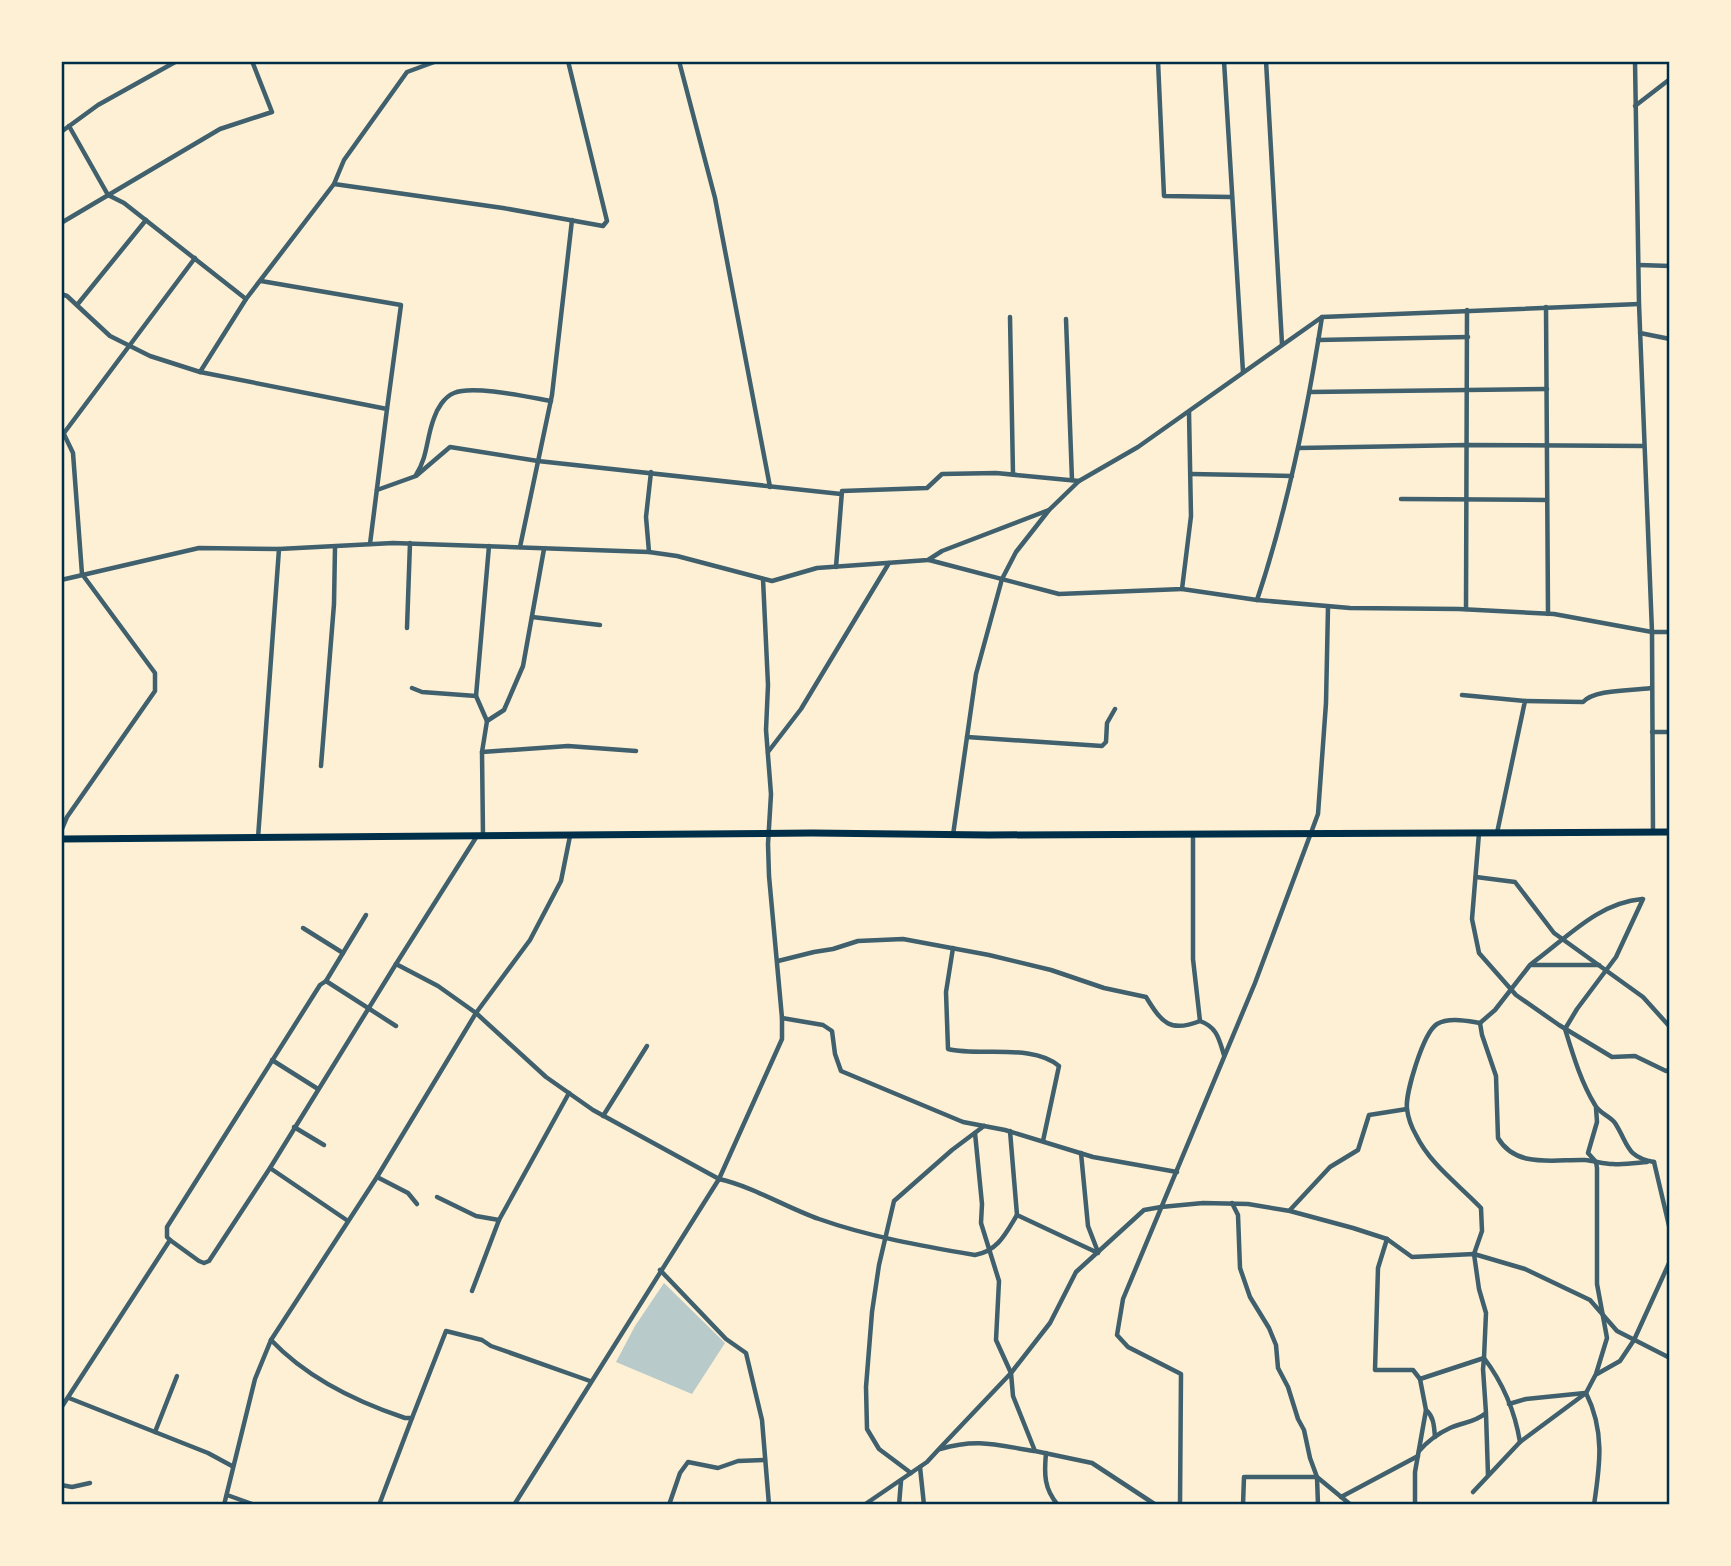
<svg xmlns="http://www.w3.org/2000/svg" width="1731" height="1566" viewBox="0 0 1731 1566" font-family="'Source Sans 3',sans-serif">
  <rect width="100%" height="100%" fill="#fdf0d5"/>
  <!-- green -->
  <polygon fill="#b9caca" points="664,1283 725,1343 692,1394 616,1362 635,1326"/>
  <g fill="none" stroke-linecap="round" stroke-linejoin="round">
    <!-- minor -->
    <g stroke="#3f606c" stroke-width="4.5">
      <polyline points="679,61 715,198 770,487"/>
      <polyline points="1158,61 1164,196 1232,197"/>
      <polyline points="1224,61 1243,372"/>
      <polyline points="1266,61 1282,344"/>
      <polyline points="1635,61 1639,304 1652,632 1653,832"/>
      <polyline points="1635,106 1670,79"/>
      <polyline points="69,126 108,195 124,203 246,299 334,184 503,208 603,226 607,221 568,61"/>
      <polyline points="61,132 98,105 177,61"/>
      <polyline points="334,184 344,160 407,72 437,61"/>
      <polyline points="61,223 220,129 272,112 252,61"/>
      <polyline points="1639,265 1670,266"/>
      <polyline points="261,281 401,305 387,409"/>
      <polyline points="61,294 67,296 110,336 150,356 200,372 387,409 370,544"/>
      <polyline points="77,305 146,220"/>
      <polyline points="1546,307 1548,614"/>
      <polyline points="1010,317 1013,474"/>
      <path d="M1322 317C1307 414 1288 507 1257 600L1350 608 1459 609 1554 614 1652 632H1670"/>
      <polyline points="1066,319 1072,480"/>
      <polyline points="1640,333 1670,339"/>
      <polyline points="1318,340 1468,337"/>
      <polyline points="200,372 246,299"/>
      <polyline points="1310,392 1547,389"/>
      <polyline points="61,428 73,453 82,574 155,673 155,691 67,817 61,831"/>
      <polyline points="64,433 195,258"/>
      <polyline points="1299,448 1467,445 1644,446"/>
      <polyline points="1191,474 1292,476"/>
      <path d="M416 475C428 456 426 439 434 418 437 409 444 397 454 393 473 385 528 397 551 401"/>
      <polyline points="377,490 416,476 450,447 538,461 841,494"/>
      <polyline points="1401,499 1547,500"/>
      <polyline points="520,547 552,395 572,220"/>
      <polyline points="649,552 646,517 651,472"/>
      <polyline points="929,560 1059,594 1182,589 1191,516 1189,412"/>
      <polyline points="836,567 842,491 927,488 942,474 996,473 1079,481"/>
      <path d="M763 579 768 685 766 730 771 794 768 844 769 876 782 1018V1039L719 1179C754 1187 785 1207 819 1219 870 1237 922 1246 975 1255 998 1251 1006 1233 1017 1215"/>
      <polyline points="61,580 199,548 279,549"/>
      <polyline points="1182,589 1257,600"/>
      <polyline points="1466,609 1467,310"/>
      <polyline points="532,617 600,625"/>
      <polyline points="407,628 410,543"/>
      <polyline points="412,688 422,692 476,696 487,721 482,752 483,835"/>
      <polyline points="1462,695 1525,701 1497,833"/>
      <polyline points="476,696 489,546"/>
      <path d="M1525 701 1583 702C1595 689 1632 691 1651 688"/>
      <polyline points="487,721 504,710 523,666 544,549"/>
      <polyline points="1652,732 1670,732"/>
      <polyline points="967,737 1102,746 1106,742 1107,723 1115,709"/>
      <polyline points="482,752 568,746 636,751"/>
      <polyline points="768,752 801,709 889,563"/>
      <polyline points="321,766 334,604 335,547"/>
      <polyline points="1479,833 1472,919 1479,953 1516,995 1559,1025 1612,1057 1635,1056 1666,1071 1670,1070"/>
      <polyline points="953,835 976,674 1002,579 1016,552 1049,510 1079,481 1138,447 1322,317 1639,304"/>
      <polyline points="1193,835 1193,959 1200,1021"/>
      <polyline points="477,836 396,964 438,986 476,1013 546,1077 593,1110 719,1179 514,1505"/>
      <polyline points="258,838 279,549 393,543 649,552 677,556 772,581 817,568 928,560 942,551 1049,510"/>
      <polyline points="1476,877 1515,882 1554,933 1643,997 1670,1027"/>
      <path d="M1643 899 1616 957 1577 1009 1565 1029C1573 1055 1581 1082 1595 1105 1599 1113 1610 1116 1615 1123 1629 1145 1626 1157 1654 1162"/>
      <polyline points="303,928 343,953"/>
      <path d="M953 948 946 992 948 1049C980 1057 1032 1043 1059 1066L1043 1141"/>
      <path d="M778 961 814 952 833 949 858 941 903 939 989 955 1051 970 1104 988 1146 997C1162 1023 1170 1033 1200 1021 1217 1027 1219 1039 1224 1055"/>
      <path d="M1531 964C1566 939 1597 903 1642 899"/>
      <polyline points="326,981 366,915"/>
      <polyline points="782,1018 823,1025 832,1031 835,1054 841,1071 963,1122 1005,1130 1093,1157 1177,1172"/>
      <path d="M1480 1023 1482 1035 1496 1076 1498 1138C1516 1169 1556 1159 1585 1160 1595 1161 1604 1164 1613 1164 1624 1165 1636 1163 1647 1162"/>
      <polyline points="272,1060 318,1089"/>
      <polyline points="603,1116 647,1046"/>
      <polyline points="294,1127 324,1145"/>
      <polyline points="1010,1131 1017,1215 1098,1253"/>
      <polyline points="975,1133 982,1204 981,1223 999,1281 996,1340 1011,1373 1013,1396 1035,1451 1092,1463 1156,1505"/>
      <polyline points="1081,1153 1088,1226 1098,1252"/>
      <polyline points="1654,1162 1670,1230"/>
      <polyline points="270,1168 348,1221"/>
      <polyline points="377,1177 408,1193 417,1204"/>
      <polyline points="437,1197 476,1216 499,1220"/>
      <polyline points="1232,1203 1238,1215 1240,1268 1250,1297 1269,1328 1276,1345 1278,1368 1288,1387 1298,1419 1304,1430 1310,1458 1317,1477 1318,1505"/>
      <polyline points="1290,1210 1330,1167 1358,1150 1369,1115 1407,1109"/>
      <polyline points="1387,1239 1378,1268 1375,1370 1413,1370 1420,1379 1426,1410 1415,1472 1415,1505"/>
      <polyline points="170,1240 167,1237 167,1227 320,985 326,981 396,1026"/>
      <polyline points="660,1270 726,1339 746,1353 762,1420 769,1505"/>
      <polyline points="472,1291 499,1220 569,1093"/>
      <path d="M271 1340C306 1377 357 1402 405 1418H412L446 1331 482 1340 491 1346 590 1381"/>
      <polyline points="1597,1374 1620,1361 1634,1340 1670,1261"/>
      <path d="M1420 1379 1484 1358 1486 1313 1479 1289 1474 1254 1482 1231 1481 1208C1458 1184 1430 1164 1416 1135 1412 1128 1408 1117 1407 1109 1405 1094 1423 1033 1437 1024 1449 1017 1467 1021 1480 1023L1495 1010 1530 965H1599"/>
      <path d="M1586 1393C1605 1431 1600 1465 1594 1505"/>
      <polyline points="69,1398 208,1453 232,1466"/>
      <polyline points="1509,1404 1526,1399 1585,1393"/>
      <polyline points="61,1408 170,1240 199,1261 204,1263 209,1261 270,1168 396,964"/>
      <path d="M1426 1410C1434 1417 1434 1426 1435 1437"/>
      <polyline points="1486,1414 1488,1475"/>
      <polyline points="155,1432 177,1376"/>
      <polyline points="1520,1442 1586,1393 1596,1374 1607,1338 1597,1284 1597,1168 1596,1162 1588,1153 1597,1122 1596,1108"/>
      <path d="M940 1449C978 1438 996 1445 1034 1451"/>
      <path d="M1419 1451C1427 1442 1439 1433 1450 1428 1463 1422 1474 1423 1486 1413L1483 1369 1484 1358C1503 1383 1515 1412 1520 1442L1473 1492"/>
      <path d="M1046 1453C1044 1474 1044 1489 1058 1505"/>
      <polyline points="920,1467 924,1505"/>
      <polyline points="911,1473 879,1449 867,1429 866,1387 872,1312 879,1265 894,1201 952,1150 984,1126"/>
      <polyline points="61,1485 72,1487 90,1483"/>
      <polyline points="227,1495 255,1505"/>
      <polyline points="1341,1497 1418,1456"/>
      <polyline points="224,1505 255,1379 271,1340 377,1177 476,1013 530,940 561,881 570,836"/>
      <polyline points="379,1505 412,1418"/>
      <polyline points="669,1505 680,1473 688,1462 718,1468 738,1461 765,1460"/>
      <polyline points="864,1505 927,1462 939,1449 1011,1373 1050,1323 1076,1272 1144,1210 1161,1207 1203,1203 1248,1204 1290,1211 1353,1228 1387,1239 1412,1257 1474,1254 1525,1269 1590,1300 1617,1331 1670,1358"/>
      <polyline points="899,1505 901,1481"/>
      <polyline points="1180,1505 1181,1374 1128,1347 1117,1335 1123,1299 1255,983 1318,814 1326,703 1328,607"/>
      <polyline points="1243,1505 1244,1477 1317,1477 1351,1505"/>
    </g>
    <!-- primary -->
    <polyline stroke="#003049" stroke-width="7" points="61,839 812,833 989,835 1670,832"/>
  </g>
  <!-- border -->
  <rect width="1731" height="1566" fill="none" stroke="#fdf0d5" stroke-width="126"/>
  <rect x="63" y="63" width="1605" height="1440" fill="none" stroke="#003049" stroke-width="2.5"/>
</svg>
